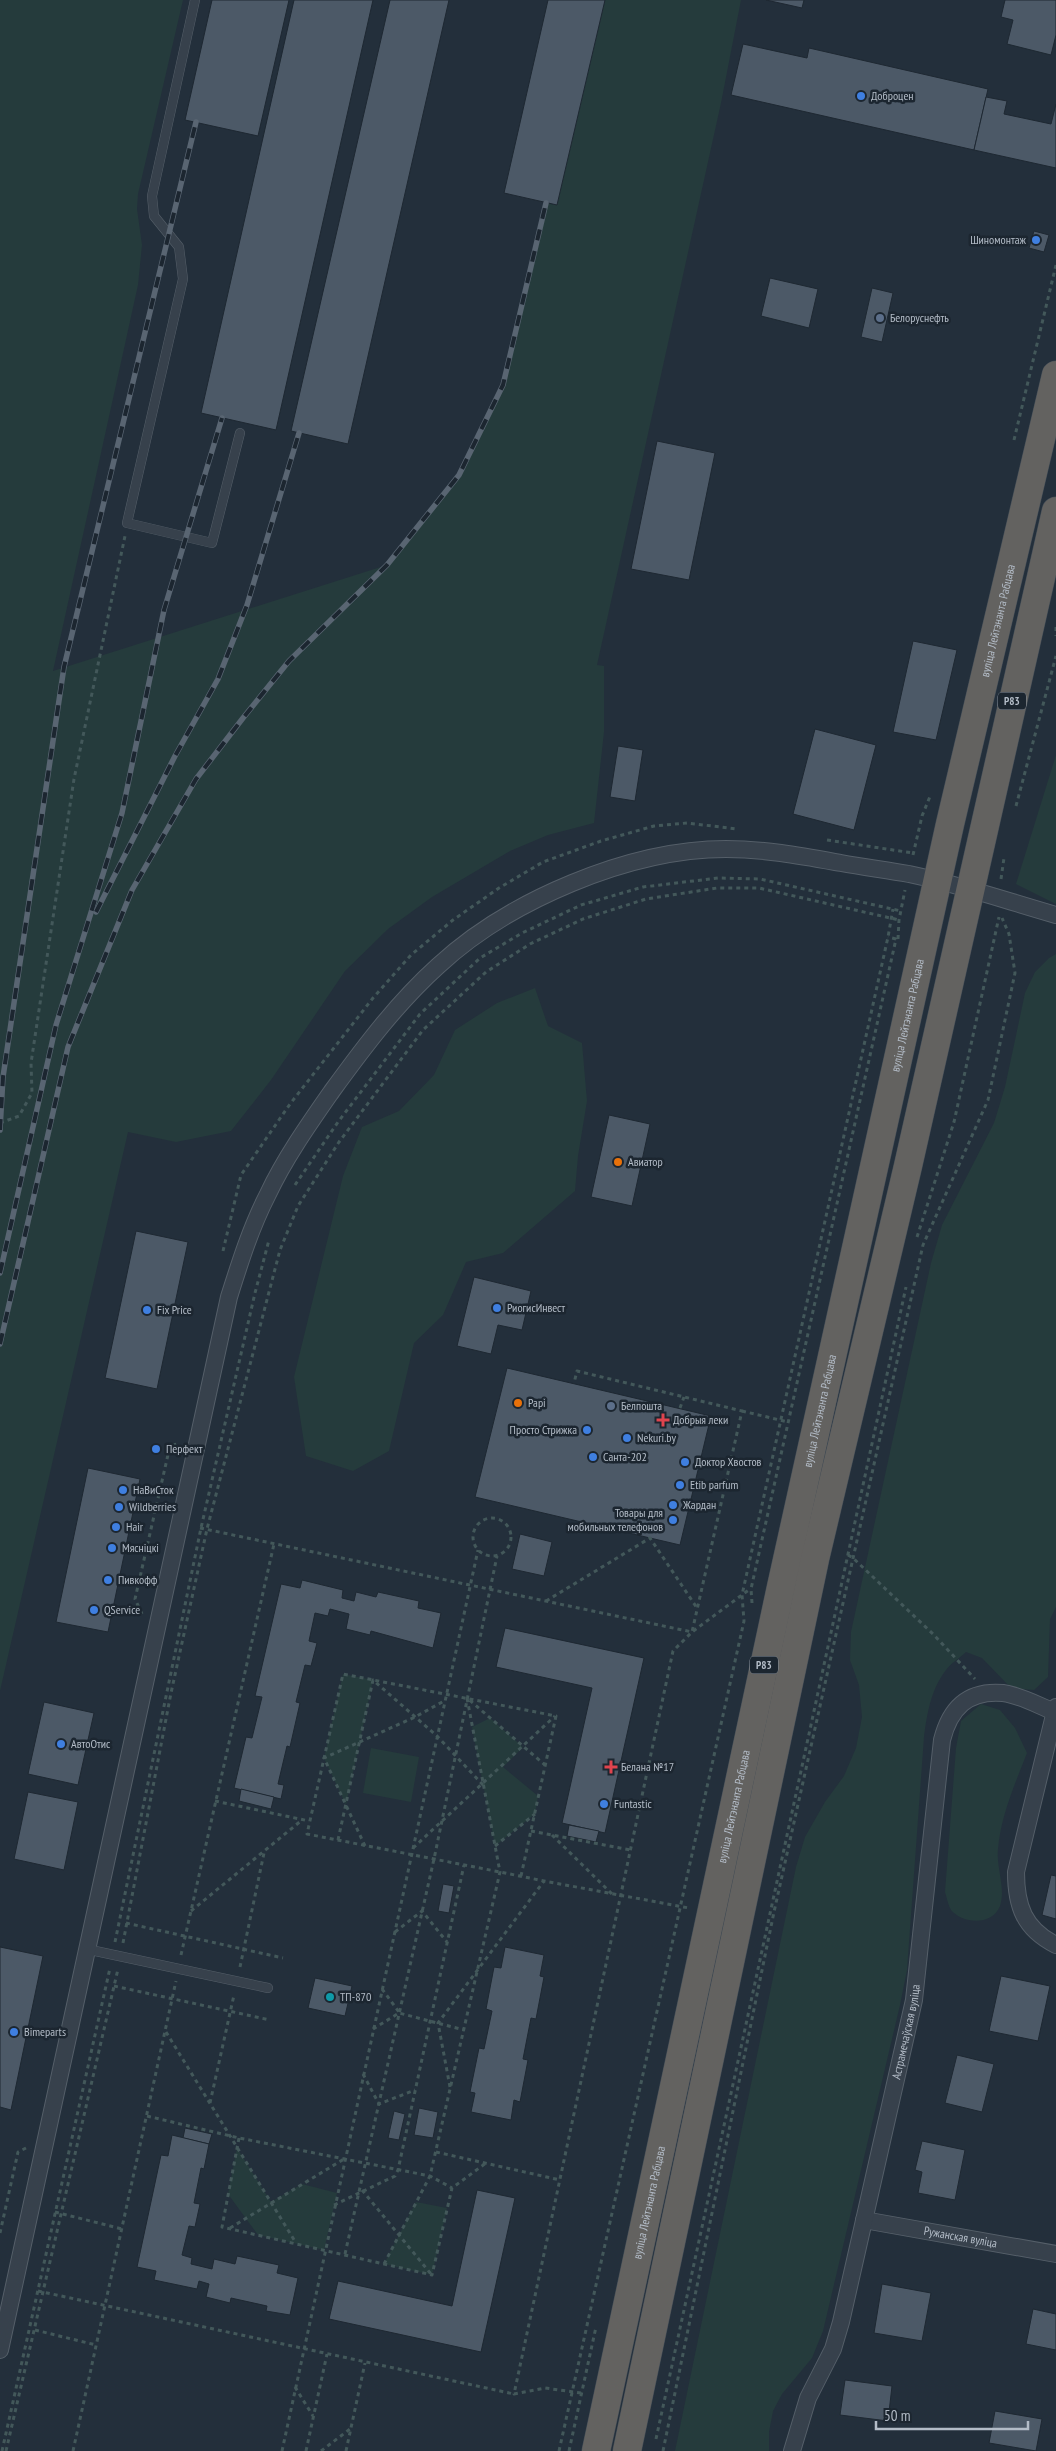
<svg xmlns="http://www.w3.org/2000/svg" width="1056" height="2451" viewBox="0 0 1056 2451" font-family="'PT Sans Narrow',sans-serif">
  <rect width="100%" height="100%" fill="#232f3b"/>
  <!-- green -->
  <g fill="#253b3c">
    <polygon points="0,0 183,0 138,194 137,209 142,245 138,285 53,671 387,565 459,475 503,385 546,203 556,205 605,0 741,0 721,103 597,665 604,666 604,732 594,823 548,835 510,851 432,897 388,929 345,971 271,1080 231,1131 176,1142 128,1132 0,1691"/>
    <polygon points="1056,755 1056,904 1016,884"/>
    <path d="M1056 954V1607L1050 1619 1048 1677 1034 1690 1011 1688 982 1658 966 1652C960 1658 951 1663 946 1670 931 1689 927 1714 924 1737L907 1970 900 2005 823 2331 812 2358 782 2394 773 2411 769 2432V2451H675L796 1867 805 1837 825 1802 844 1776 856 1748 862 1717 859 1685 850 1660 851 1632 931 1263 942 1225 994 1123 1005 1087 1025 993 1035 972 1049 958Z"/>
    <polygon points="535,988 548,1026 582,1043 587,1101 578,1156 575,1191 503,1253 466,1262 443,1315 414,1343 389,1451 353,1471 306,1456 294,1377 343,1176 362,1127 399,1111 434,1075 455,1030 497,1003"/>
    <polygon points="343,1674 373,1680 346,1805 324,1758"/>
    <path d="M981 1704 1000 1710 1015 1728 1027 1753C1015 1784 1001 1815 998 1849 996 1867 1006 1888 1000 1906 992 1926 963 1924 951 1910 948 1905 947 1898 945 1892L956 1748 961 1721Z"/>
    <polygon points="490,1718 523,1747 503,1767 538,1796 535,1814 495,1846 472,1727"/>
    <polygon points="371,1748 419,1757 411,1802 363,1793"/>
    <polygon points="237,2148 271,2202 302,2184 337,2193 324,2250 258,2235 228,2194"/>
    <polygon points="416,2202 447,2208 432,2275 384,2264"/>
  </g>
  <!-- building -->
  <g fill="#4c5967" stroke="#1e2832">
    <polygon points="212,0 289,0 258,136 185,120"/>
    <polygon points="294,0 373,0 276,430 201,413"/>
    <polygon points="390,0 449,0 348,444 291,431"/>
    <polygon points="548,0 605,0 557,205 504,193"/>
    <polygon points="766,0 804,0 802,8"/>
    <polygon points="1005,0 1056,0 1056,35 1051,55 1007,44 1013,20 1001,17"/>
    <polygon points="743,44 807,58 809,48 988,89 974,150 731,95"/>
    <polygon points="986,97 1007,101 1004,114 1051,124 1056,104 1056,168 974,150"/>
    <polygon points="1034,231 1049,235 1044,252 1029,248"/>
    <polygon points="770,278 818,289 809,328 761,316"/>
    <polygon points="872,288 893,293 882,342 861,337"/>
    <polygon points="657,441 715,453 689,580 631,569"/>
    <polygon points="913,641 957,650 936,740 893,732"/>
    <polygon points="815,729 876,745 854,830 793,814"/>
    <polygon points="618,746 643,750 635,801 610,797"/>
    <polygon points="609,1115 650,1124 632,1206 591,1197"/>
    <polygon points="136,1231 188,1242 157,1389 105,1378"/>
    <polygon points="474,1277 531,1291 522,1330 498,1325 491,1354 457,1346"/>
    <polygon points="507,1368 711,1416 680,1545 475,1497"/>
    <polygon points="88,1468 140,1479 108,1632 56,1622"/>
    <polygon points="520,1534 552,1542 544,1576 512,1569"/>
    <polygon points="302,1580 343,1590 342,1598 354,1601 356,1592 376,1597 378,1592 419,1601 418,1608 441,1613 433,1648 371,1631 370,1635 346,1629 349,1614 330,1609 328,1616 315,1613 309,1641 317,1643 311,1666 305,1665 296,1702 300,1703 290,1747 287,1746 278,1784 284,1785 281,1799 234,1788 246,1737 252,1738 262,1697 255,1696 281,1584 300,1588"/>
    <polygon points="505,1628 644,1658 605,1833 562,1823 592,1688 496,1667"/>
    <polygon points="44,1702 94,1713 78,1785 28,1774"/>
    <polygon points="241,1789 274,1797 271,1809 239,1801"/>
    <polygon points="28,1792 78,1802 64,1870 14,1859"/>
    <polygon points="569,1825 599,1831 596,1842 567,1836"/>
    <polygon points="1051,1875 1056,1876 1056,1919 1042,1915"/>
    <polygon points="443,1884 454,1886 449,1913 438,1911"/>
    <polygon points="0,1947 43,1956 11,2110 0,2107"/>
    <polygon points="505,1947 544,1955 540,1976 544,1977 536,2019 531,2018 523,2059 528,2060 520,2102 514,2100 511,2120 471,2112 475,2093 470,2092 479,2048 484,2049 492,2011 486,2009 494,1967 501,1968"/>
    <polygon points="1001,1976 1050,1986 1038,2041 989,2031"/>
    <polygon points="315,1978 352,1986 345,2016 308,2008"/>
    <polygon points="957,2055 994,2064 982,2112 945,2103"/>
    <polygon points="419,2108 438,2112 433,2138 414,2135"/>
    <polygon points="394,2111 405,2114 399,2140 388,2138"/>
    <polygon points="185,2128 212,2134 209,2144 183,2138"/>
    <polygon points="172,2135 209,2144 204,2169 201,2168 194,2203 200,2204 195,2227 189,2226 182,2255 192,2258 191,2264 212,2269 214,2259 235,2264 237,2256 279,2265 277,2273 298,2278 290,2315 266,2311 267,2306 231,2298 230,2303 206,2297 209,2284 199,2281 197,2289 154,2280 156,2271 137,2267 161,2155 168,2156"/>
    <polygon points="922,2141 965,2150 955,2200 918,2193 922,2172 915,2170"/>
    <polygon points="477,2190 515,2198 481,2352 329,2319 338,2281 452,2306"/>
    <polygon points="882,2284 931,2293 922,2341 874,2333"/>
    <polygon points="1033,2309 1056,2314 1056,2350 1026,2344"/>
    <polygon points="845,2380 892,2386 888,2421 840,2415"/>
    <polygon points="995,2411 1042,2419 1036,2451 989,2443"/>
  </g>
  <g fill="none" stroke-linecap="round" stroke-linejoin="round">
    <!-- service casing -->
    <g stroke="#555f69" stroke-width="10">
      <g id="service">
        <polyline points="195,0 152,196 154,216 179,247 183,279 127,523 212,543 240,433"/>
        <polyline points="86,1949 268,1988"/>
      </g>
    </g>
    <!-- minor casing -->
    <g stroke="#555f69" stroke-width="18">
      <g id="minor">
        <path d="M1056 1707 1016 1872C1016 1906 1024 1929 1056 1945"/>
        <path id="s1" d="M864 2220 1056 2254"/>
        <path d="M0 2350 229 1297C240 1262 251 1227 268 1194 285 1158 309 1124 332 1091 364 1047 397 1003 438 966 508 901 629 849 726 849 765 849 802 856 841 863 863 867 886 870 909 874 958 884 1007 901 1056 915"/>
        <path id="s2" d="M792 2451 808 2398 833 2349 841 2322 914 2000 942 1740C950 1708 968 1690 1003 1693 1020 1695 1039 1706 1055 1712"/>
      </g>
    </g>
    <!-- trunk casing -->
    <g stroke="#424c56" stroke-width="29">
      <g id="trunk">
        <path id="s3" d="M596 2451 781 1587 950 824 1056 375"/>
        <polyline points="627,2451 815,1559 908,1166 1056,511"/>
      </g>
    </g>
    <!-- path -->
    <g stroke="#43585a" stroke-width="3" stroke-dasharray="4 4" stroke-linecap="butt">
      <polyline points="1014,440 1056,265"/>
      <polyline points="1056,627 1056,636"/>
      <polyline points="1016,806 1056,656"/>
      <polyline points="827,840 913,853"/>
      <polyline points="913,855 922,816 931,794"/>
      <polyline points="1001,879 1004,858"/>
      <polyline points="898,939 899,920 905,890"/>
      <polyline points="0,1123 19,1116 32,1093 31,1063 74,779 125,536"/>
      <polyline points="295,1185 338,1122 420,1014 480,958 522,933 581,905 643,887 718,878 760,879 901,911"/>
      <polyline points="917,1237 954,1122 999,917"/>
      <polyline points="223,1251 241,1175 290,1104 373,998 411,955 453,920 499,888 543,862 601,841 654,826 687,823 737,829"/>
      <polyline points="680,1408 684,1397"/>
      <polyline points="742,1411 788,1422"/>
      <circle cx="492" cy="1537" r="19"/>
      <polyline points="200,1528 692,1632 742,1411 577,1371 574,1383"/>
      <polyline points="848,1555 853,1558 933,1634 975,1679"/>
      <polyline points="546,1601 650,1538 697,1608"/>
      <polyline points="752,1603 751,1589 896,939 888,937"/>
      <polyline points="142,1614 135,1599 170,1446 180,1443"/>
      <polyline points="215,1801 309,1821"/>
      <polyline points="531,1831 631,1850"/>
      <polyline points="552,1835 612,1894"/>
      <polyline points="338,1840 373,1680 437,1736 483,1785"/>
      <polyline points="365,1846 324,1758 415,1717 444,1701"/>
      <polyline points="495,1846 535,1814"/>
      <polyline points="413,1848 555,1716"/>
      <polyline points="521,1876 556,1716 343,1674 307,1834 500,1872 544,1881 689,1908"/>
      <polyline points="191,1911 302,1820"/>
      <polyline points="126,1923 283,1958"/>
      <polyline points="395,1932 422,1911 447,1942"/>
      <polyline points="115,1942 201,1528 255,1293 269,1240"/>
      <polyline points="123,1943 171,1693 207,1529 280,1250 298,1206 339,1142 423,1030 486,972 530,944 583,919 646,899 717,888 759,888 899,920"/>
      <polyline points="181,1955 274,1544"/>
      <polyline points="240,1967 264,1853"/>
      <polyline points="114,1986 270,2020"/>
      <polyline points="382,1989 399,2012"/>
      <polyline points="373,2029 399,2013 464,2030"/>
      <polyline points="166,2032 296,2243"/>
      <polyline points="363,2074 379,2104 415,2090"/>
      <polyline points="450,2087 438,2023 544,1881"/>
      <polyline points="210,2103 234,1995"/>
      <polyline points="147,2116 239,2138 430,2176 452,2188"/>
      <polyline points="239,2138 222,2227 432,2275 452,2188 486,2163"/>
      <polyline points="436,2152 560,2180"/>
      <polyline points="362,2190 431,2274"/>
      <polyline points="334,2205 395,2176 398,2170 464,1865"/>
      <polyline points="55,2212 122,2229"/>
      <polyline points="230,2228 344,2159"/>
      <polyline points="0,2233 18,2152 26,2148"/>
      <polyline points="345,2254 434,1859 497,1556"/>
      <polyline points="384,2264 430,2176 500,1872 467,1698 545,1765"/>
      <polyline points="38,2291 514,2394"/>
      <polyline points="35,2330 96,2345"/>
      <polyline points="295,2387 313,2416"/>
      <polyline points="581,2393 545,2388 514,2394 673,1651 692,1632 750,1589"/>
      <polyline points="656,2439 906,1287"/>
      <polyline points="2,2451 110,1968"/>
      <polyline points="6,2451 118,1969"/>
      <polyline points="73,2451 176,1981"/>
      <polyline points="282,2451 478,1550"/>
      <polyline points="306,2451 327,2354"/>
      <polyline points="321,2451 350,2429"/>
      <polyline points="346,2451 365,2363"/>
      <polyline points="559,2451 744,1621 742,1595 888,937 893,909"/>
      <polyline points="569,2451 596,2327"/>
      <polyline points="663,2451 774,1912 923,1245 988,1100 1015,973 1009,934 1002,918"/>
    </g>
    <!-- service -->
    <use href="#service" stroke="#37414c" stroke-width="9"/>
    <!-- minor -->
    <use href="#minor" stroke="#37414c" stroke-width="16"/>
    <!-- trunk -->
    <use href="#trunk" stroke="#636260" stroke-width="28"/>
    <!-- rail casing -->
    <g stroke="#596572" stroke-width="5.5">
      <g id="rail">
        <polyline points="96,912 175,756 218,679 247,605 299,433"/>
        <polyline points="0,1130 3,1077 64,667 196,122"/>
        <polyline points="0,1273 56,1025 122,813 164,610 222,418"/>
        <polyline points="0,1344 68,1047 132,890 196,779 243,718 289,661 387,565 459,475 503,385 546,203"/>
      </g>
    </g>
    <!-- rail -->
    <use href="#rail" stroke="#1c2630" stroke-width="4" stroke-dasharray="11" stroke-linecap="butt"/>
  </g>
  <!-- markers -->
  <g fill="#3f7fe0" stroke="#1c2630" stroke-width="2">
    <circle cx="861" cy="96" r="5"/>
    <circle cx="1036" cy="240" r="5"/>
    <circle cx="497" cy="1308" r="5"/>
    <circle cx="147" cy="1310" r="5"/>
    <circle cx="587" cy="1430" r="5"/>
    <circle cx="627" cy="1438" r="5"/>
    <circle cx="156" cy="1449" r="5"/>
    <circle cx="593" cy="1457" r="5"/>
    <circle cx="685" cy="1462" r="5"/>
    <circle cx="680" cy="1485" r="5"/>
    <circle cx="123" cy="1490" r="5"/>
    <circle cx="673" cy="1505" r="5"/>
    <circle cx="119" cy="1507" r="5"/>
    <circle cx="673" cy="1520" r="5"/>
    <circle cx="116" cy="1527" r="5"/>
    <circle cx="112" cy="1548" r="5"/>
    <circle cx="108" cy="1580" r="5"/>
    <circle cx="94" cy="1610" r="5"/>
    <circle cx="61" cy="1744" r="5"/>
    <circle cx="604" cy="1804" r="5"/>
    <circle cx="14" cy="2032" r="5"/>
  </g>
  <g fill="#5c6f8a" stroke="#1c2630" stroke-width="2">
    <circle cx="880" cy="318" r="5"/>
    <circle cx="611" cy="1406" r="5"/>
  </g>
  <g fill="#e8710a" stroke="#1c2630" stroke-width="2">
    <circle cx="618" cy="1162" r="5"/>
    <circle cx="518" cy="1403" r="5"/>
  </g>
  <g fill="#e0444e" stroke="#1c2630" stroke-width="2">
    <path d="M660.5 1412.5h5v5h5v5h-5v5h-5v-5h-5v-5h5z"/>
    <path d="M608.5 1759.5h5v5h5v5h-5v5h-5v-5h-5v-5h5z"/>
  </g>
  <circle fill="#0f9aa8" stroke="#1c2630" stroke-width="2" cx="330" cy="1997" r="5"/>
  <g text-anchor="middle" stroke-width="5" stroke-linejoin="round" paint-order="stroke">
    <!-- shield labels -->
    <g fill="#1c2630" stroke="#868f9a" stroke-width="1">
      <rect x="998" y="692.5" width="28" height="17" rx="4"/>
      <rect x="750" y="1656.5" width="28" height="17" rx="4"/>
    </g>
    <g font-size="11" font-weight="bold" fill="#b3bcc7">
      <text x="1012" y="705">Р83</text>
      <text x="764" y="1669">Р83</text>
    </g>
    <!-- poi labels -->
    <g font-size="12" fill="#b3bcc7" stroke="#1c2630" text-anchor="start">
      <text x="871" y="100">Доброцен</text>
      <text x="1026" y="244" text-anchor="end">Шиномонтаж</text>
      <text x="890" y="322">Белоруснефть</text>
      <text x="628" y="1166">Авиатор</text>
      <text x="507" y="1312">РиогисИнвест</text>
      <text x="157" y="1314">Fix Price</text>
      <text x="528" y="1407">Papi</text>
      <text x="621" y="1410">Белпошта</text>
      <text x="673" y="1424">Добрыя леки</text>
      <text x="577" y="1434" text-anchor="end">Просто Стрижка</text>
      <text x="637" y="1442">Nekuri.by</text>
      <text x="166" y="1453">Перфект</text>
      <text x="603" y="1461">Санта-202</text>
      <text x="695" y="1466">Доктор Хвостов</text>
      <text x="690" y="1489">Etib parfum</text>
      <text x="133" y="1494">НаВиСток</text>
      <text x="683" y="1509">Жардан</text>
      <text x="129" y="1511">Wildberries</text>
      <text x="663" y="1517" text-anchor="end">Товары для<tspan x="663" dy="14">мобильных телефонов</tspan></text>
      <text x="126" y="1531">Hair</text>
      <text x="122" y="1552">Мясніцкі</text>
      <text x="118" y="1584">Пивкофф</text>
      <text x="104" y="1614">QService</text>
      <text x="71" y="1748">АвтоОтис</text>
      <text x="621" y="1771">Белана №17</text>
      <text x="614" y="1808">Funtastic</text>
      <text x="340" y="2001">ТП-870</text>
      <text x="24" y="2036">Bimeparts</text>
    </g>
    <!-- street labels -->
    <g font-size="12" fill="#b3bcc7" stroke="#1c2630">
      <text dy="4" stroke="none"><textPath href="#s3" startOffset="1874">вуліца Лейтэнанта Рабцава</textPath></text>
      <text dy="4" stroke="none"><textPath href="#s3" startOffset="1469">вуліца Лейтэнанта Рабцава</textPath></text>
      <text dy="4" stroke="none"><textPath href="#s3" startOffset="1064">вуліца Лейтэнанта Рабцава</textPath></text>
      <text dy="4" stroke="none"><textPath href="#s3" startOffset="659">вуліца Лейтэнанта Рабцава</textPath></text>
      <text dy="4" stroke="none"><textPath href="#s2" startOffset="436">Астрамечаўская вуліца</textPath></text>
      <text dy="4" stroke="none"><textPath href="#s3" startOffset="254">вуліца Лейтэнанта Рабцава</textPath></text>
      <text dy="4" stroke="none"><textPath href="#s1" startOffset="98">Ружанская вуліца</textPath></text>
    </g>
  </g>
  <!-- scale -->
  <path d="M876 2421v8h152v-8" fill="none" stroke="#b3bcc7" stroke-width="2.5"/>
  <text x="884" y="2421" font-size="15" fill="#b3bcc7" stroke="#1c2630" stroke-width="4" paint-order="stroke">50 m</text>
</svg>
